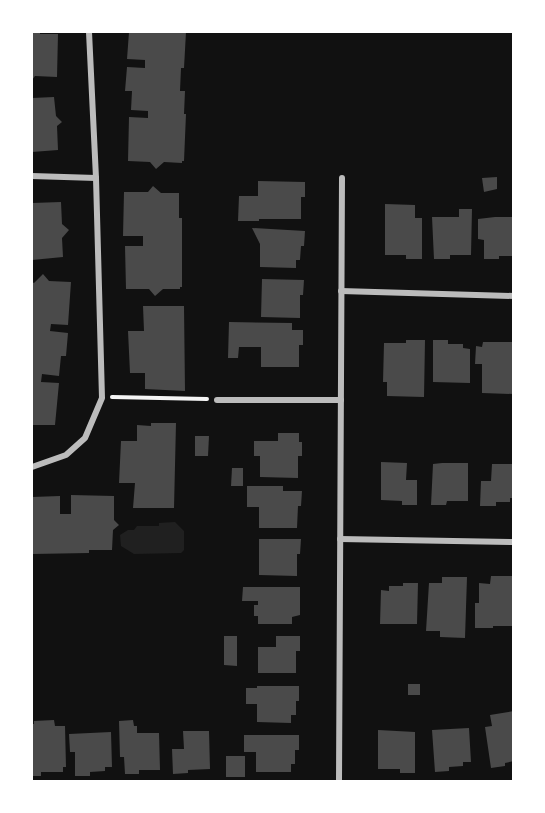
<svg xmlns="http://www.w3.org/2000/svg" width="545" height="813" viewBox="0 0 545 813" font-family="'IBM Plex Sans',sans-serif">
  <rect width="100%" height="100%" fill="#111"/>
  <!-- green -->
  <polygon fill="#202020" points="175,522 184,531 184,550 181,553 134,554 121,546 120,535 128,530 134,530 137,526 159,526 159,523"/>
  <!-- building -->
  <g fill="#4a4a4a">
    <polygon points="32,32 40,32 40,34 58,34 57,77 35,76 32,80"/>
    <polygon points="129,32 186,32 184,68 181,68 180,91 185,91 184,114 186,114 184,161 182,161 182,163 164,162 156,169 150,162 128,161 129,117 148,118 148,111 131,110 132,91 125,91 127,67 145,68 145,60 127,59"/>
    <polygon points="54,97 56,116 62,122 57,126 58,150 32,152 32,98"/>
    <polygon points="497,177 497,189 484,192 482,178"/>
    <polygon points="258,181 305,182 305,197 301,197 301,219 259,219 259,221 238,221 239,196 258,196"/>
    <polygon points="153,186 161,193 179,193 179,218 182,218 182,287 180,287 180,289 163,289 155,296 149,289 126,289 125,246 143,246 143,236 123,236 124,192 148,192"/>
    <polygon points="61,202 62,224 69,230 62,238 63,257 32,260 32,203"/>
    <polygon points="385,204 415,205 415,218 422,218 422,259 406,259 406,255 385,255"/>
    <polygon points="459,209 472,209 471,255 450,255 450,259 434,259 432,217 459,217"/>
    <polygon points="495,217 514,217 513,256 499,256 499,259 484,259 484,240 478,239 478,219"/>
    <polygon points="252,228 305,231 304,246 301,246 300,260 296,260 296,268 260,267 260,244"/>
    <polygon points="43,274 49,281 71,282 68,325 51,324 50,331 68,333 66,356 61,356 59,376 42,374 41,382 59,383 55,425 32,425 32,282 34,283"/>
    <polygon points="262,279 304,280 303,295 300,295 300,318 261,317"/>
    <polygon points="143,306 184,306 185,391 145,389 145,373 130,373 128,331 144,331"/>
    <polygon points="229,322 292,323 292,330 303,330 303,345 299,345 299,367 261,367 261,347 239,347 238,358 228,358"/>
    <polygon points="406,340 425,340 424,397 387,396 387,382 383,382 384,343 406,343"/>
    <polygon points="433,340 448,340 448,344 463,344 463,348 470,349 470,383 433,382"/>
    <polygon points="483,342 514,342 514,394 482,393 482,364 475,364 476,346 482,347"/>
    <polygon points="151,423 176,423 174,508 133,508 135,483 119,483 121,441 137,441 137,425 151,426"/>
    <polygon points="278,433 299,433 299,442 302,442 302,456 298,456 298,478 260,477 260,456 254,456 254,441 278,441"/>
    <polygon points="195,436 209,436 208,456 195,456"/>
    <polygon points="381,462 407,463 406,480 417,480 417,505 402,505 402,501 381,500"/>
    <polygon points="442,463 468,463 468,501 447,501 446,505 431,505 433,464"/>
    <polygon points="492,464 514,464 514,498 510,498 510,502 496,502 496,506 480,506 481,481 491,481"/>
    <polygon points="232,468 243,468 243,486 231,486"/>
    <polygon points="247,486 283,486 283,491 302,491 301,506 298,506 297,528 259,528 259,507 247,507"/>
    <polygon points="71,495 114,496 114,520 119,525 113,530 112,550 89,550 89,553 32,554 32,497 60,496 60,514 71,514"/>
    <polygon points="259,539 301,539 300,554 297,554 297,576 259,575"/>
    <polygon points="491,576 514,576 514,626 493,626 493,628 475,628 475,603 479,603 479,583 490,584"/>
    <polygon points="442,577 467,577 465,638 440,637 440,631 426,631 429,583 442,583"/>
    <polygon points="403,583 418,583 417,624 380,624 381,590 389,591 389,586 403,586"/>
    <polygon points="243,587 300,587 300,615 292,617 292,624 258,624 258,616 254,616 254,605 258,605 258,601 242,601"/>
    <polygon points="224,636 237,636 237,666 224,665"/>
    <polygon points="276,636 300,636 300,651 296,651 296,673 258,673 258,647 276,647"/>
    <rect x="408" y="684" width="12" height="11"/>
    <polygon points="257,686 299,686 299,701 296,701 296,715 291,715 291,723 257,722 257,704 246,704 246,688 257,688"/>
    <polygon points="514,711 514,761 505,763 505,766 491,768 485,727 492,726 490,715"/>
    <polygon points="54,720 55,726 65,726 66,767 63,767 63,772 41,772 41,776 32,776 32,724 34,724 34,721"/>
    <polygon points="133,720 134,726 137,726 137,733 159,733 160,770 139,770 139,774 125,774 124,757 120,757 119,721"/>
    <polygon points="469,728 471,762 463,762 463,766 449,767 449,771 435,772 432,730"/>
    <polygon points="378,730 415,732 415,773 400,773 400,769 378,769"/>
    <polygon points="183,731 209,731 210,769 188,770 188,773 173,774 172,749 184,749"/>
    <polygon points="111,732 112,767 105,767 105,771 90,772 90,776 75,776 75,752 70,752 69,734"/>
    <polygon points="244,735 299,735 299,750 295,750 295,764 291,764 291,772 256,772 256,752 244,752"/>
    <rect x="226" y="756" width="19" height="21"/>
  </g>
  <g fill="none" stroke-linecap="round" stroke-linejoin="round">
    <!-- path -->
    <polyline stroke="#f5f5f5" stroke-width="4" points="112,397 207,399"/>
    <!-- minor -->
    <g stroke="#bcbcbc" stroke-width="6">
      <polyline points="32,176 96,178"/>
      <polyline points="341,291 514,296"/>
      <polyline points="217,400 341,400"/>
      <polyline points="32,467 66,455 85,438 102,398 96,178 89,32"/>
      <polyline points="340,539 514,542"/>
      <polyline points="339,782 342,178"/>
    </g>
  </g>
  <!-- border -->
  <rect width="545" height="813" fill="none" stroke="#ffffff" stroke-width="66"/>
</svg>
